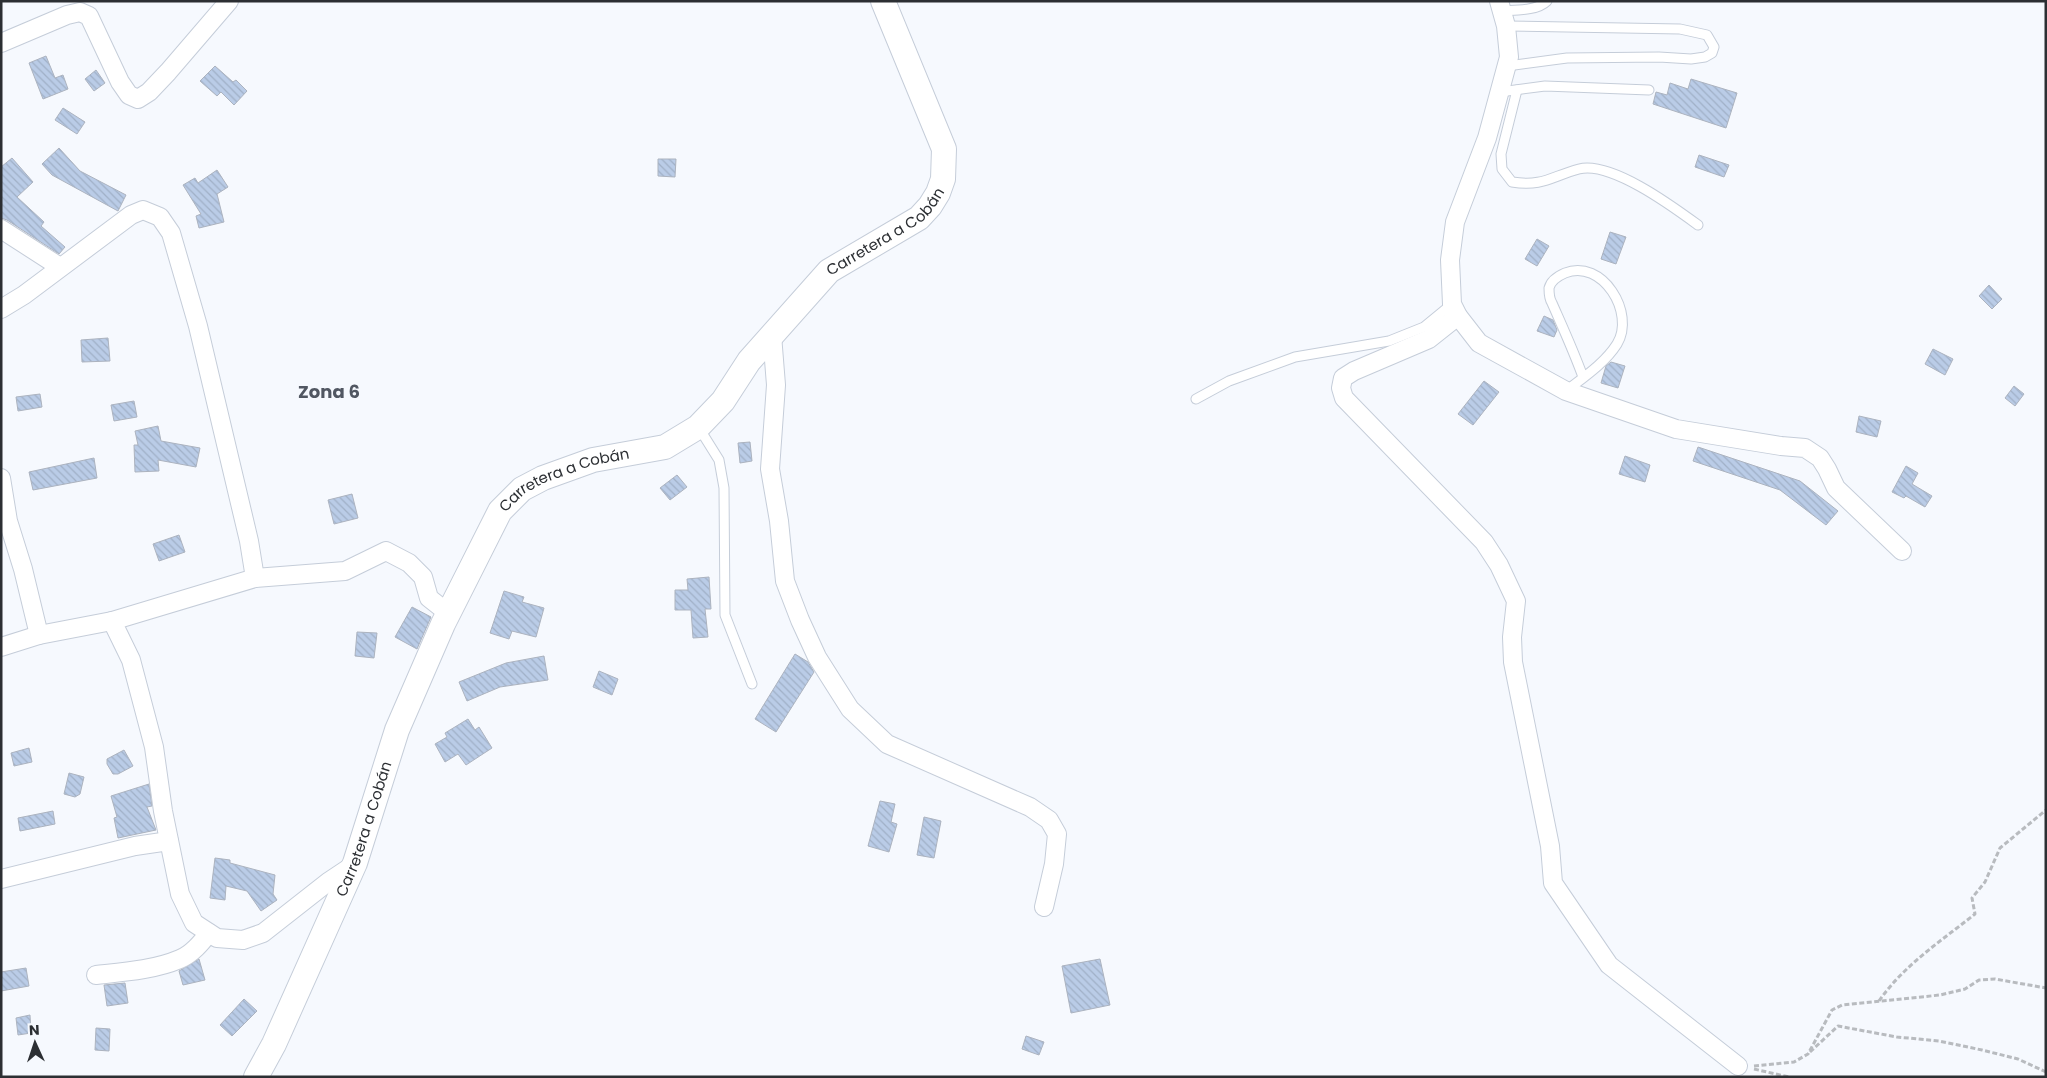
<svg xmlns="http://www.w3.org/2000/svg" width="2047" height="1078" viewBox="0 0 2047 1078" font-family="Poppins,sans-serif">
  <defs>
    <pattern id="building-back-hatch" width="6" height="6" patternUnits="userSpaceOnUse" patternTransform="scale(1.25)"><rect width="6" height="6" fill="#bacce7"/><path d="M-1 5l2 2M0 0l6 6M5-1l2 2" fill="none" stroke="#a0b0c7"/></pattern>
  </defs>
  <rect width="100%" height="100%" fill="#f6f9fe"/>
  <!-- building -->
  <g fill="url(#building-back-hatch)" stroke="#acb3bf">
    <polygon points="46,56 55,78 63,75 68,89 43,99 29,63"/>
    <polygon points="215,66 233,82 236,80 247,91 234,105 221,92 217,96 200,81"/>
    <polygon points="96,70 105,83 94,91 85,79"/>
    <polygon points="1691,79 1737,93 1726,128 1653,104 1656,92 1667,95 1670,83 1688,89"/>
    <polygon points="63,108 85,122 77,134 55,120"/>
    <polygon points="59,148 80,171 126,195 118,211 52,175 42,164"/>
    <polygon points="1699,155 1729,165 1724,177 1695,167"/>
    <polygon points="12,158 33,182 17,197 44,222 41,226 65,247 59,254 7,220 1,218 1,167"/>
    <polygon points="658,159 676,159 675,177 658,176"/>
    <polygon points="217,170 228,187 217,194 224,222 199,228 196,216 201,214 183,185 195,178 198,183"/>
    <polygon points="1610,232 1626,237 1616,264 1601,259"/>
    <polygon points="1537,239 1549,246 1537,266 1525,259"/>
    <polygon points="1989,285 2002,299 1992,309 1979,296"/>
    <polygon points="1544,316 1553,320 1557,330 1554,337 1537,331"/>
    <polygon points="108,338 110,361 82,362 81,340"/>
    <polygon points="1933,349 1953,359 1945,375 1925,364"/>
    <polygon points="1611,362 1625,366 1618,388 1601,383 1606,366"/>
    <polygon points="1484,381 1499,392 1473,425 1458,414"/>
    <polygon points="2014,386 2024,394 2015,406 2005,398"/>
    <polygon points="40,394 42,407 18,411 16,397"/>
    <polygon points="134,401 137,417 114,421 111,405"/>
    <polygon points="1859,416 1881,421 1877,437 1856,432"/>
    <polygon points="158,426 161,441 200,448 196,467 158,460 159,471 135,472 134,445 138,445 135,431"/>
    <polygon points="750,442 752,461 740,463 738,443"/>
    <polygon points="1698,447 1800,481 1838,511 1826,525 1780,490 1693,461"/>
    <polygon points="1625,456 1650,465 1645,482 1619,474"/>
    <polygon points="94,458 97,478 33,490 29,472"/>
    <polygon points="1906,466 1918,473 1912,484 1932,496 1925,507 1906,496 1904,498 1892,492"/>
    <polygon points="677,475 687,487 670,500 660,488"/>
    <polygon points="352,494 358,518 334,524 328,500"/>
    <polygon points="179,535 185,552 159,561 153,544"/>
    <polygon points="709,577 711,609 705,609 708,637 693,638 691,610 675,610 675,590 688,590 687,579"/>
    <polygon points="504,591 524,597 522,602 544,608 536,637 512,631 509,639 490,633"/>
    <polygon points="412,607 431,617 417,649 395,637"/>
    <polygon points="357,632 377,633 374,658 355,656"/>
    <polygon points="795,654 808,662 814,672 776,732 755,719"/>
    <polygon points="544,656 548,680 500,687 467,701 459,682 506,663"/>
    <polygon points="599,671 618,679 612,695 593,687"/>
    <polygon points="468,719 475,730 479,727 492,748 466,765 458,754 445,762 435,744 447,737 445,733"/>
    <polygon points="29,748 32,762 14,766 11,753"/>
    <polygon points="124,750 133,766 118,774 113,774 107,764 107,759"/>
    <polygon points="69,773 84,777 80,794 75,797 64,794"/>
    <polygon points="149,784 152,806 147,807 156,830 118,838 114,818 117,817 111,796"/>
    <polygon points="880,801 895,804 891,822 897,824 889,852 868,846"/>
    <polygon points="53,811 55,824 20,831 18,818"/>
    <polygon points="924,817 941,821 934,858 917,855"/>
    <polygon points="215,858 230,860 230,863 275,875 273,894 277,900 261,911 247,891 226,886 225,900 210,898"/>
    <polygon points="199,959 205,980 183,985 179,971"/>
    <polygon points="1100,959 1110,1005 1071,1013 1062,966"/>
    <polygon points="26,968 29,986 1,991 1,972"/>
    <polygon points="125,983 128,1003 107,1006 104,985"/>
    <polygon points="244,999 257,1011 232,1036 220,1025"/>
    <polygon points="30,1015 31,1033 18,1035 16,1018"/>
    <polygon points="96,1028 110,1029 109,1051 95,1050"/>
    <polygon points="1026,1036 1044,1042 1039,1055 1022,1049"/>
  </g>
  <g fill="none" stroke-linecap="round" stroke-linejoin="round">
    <!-- lane casing -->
    <g stroke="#c5cdd9" stroke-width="11">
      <g id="lane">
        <path d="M1502 11C1515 10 1537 11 1547 1"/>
        <polyline points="1506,26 1680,29 1707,35 1714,47 1712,53 1705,57 1691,59 1659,57 1567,58 1507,66"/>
        <path d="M1517 90 1501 154 1502 169 1512 182C1543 187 1552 176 1579 169 1611 161 1672 206 1698 225"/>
        <polyline points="1500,92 1545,86 1649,90"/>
        <path d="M1566 391C1584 377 1605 363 1617 344 1636 313 1602 258 1565 273 1558 276 1551 280 1549 288 1549 292 1550 300 1552 303 1563 328 1574 352 1583 377"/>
        <polyline points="1196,399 1229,381 1295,357 1389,341 1424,327 1452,304"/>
        <polyline points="699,428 719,460 724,488 725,615 752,684"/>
      </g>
    </g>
    <!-- street casing -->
    <g stroke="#c5cdd9" stroke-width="20">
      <g id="street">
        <polyline points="1499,1 1506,26 1509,57 1487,138 1455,222 1450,260 1452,304 1458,316 1479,343 1566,391 1676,429 1781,446 1805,448 1820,458 1827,469 1836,488 1902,551"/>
        <polyline points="1,43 67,15 80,12 89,16 120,82 129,95 138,99 149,92 168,72 229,1"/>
        <polyline points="1,229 60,267"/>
        <polyline points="1,309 24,295 131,215 143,210 160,217 171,233 198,326 249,541 255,578"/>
        <polyline points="1458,316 1429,339 1354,371 1343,378 1341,388 1344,398 1484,542 1499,565 1516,601 1512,637 1513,662 1550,846 1553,883 1609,965 1738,1066"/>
        <polyline points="772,335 776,385 770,469 779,521 785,581 800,620 817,657 850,709 887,744 1030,807 1049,820 1057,834 1054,864 1044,907"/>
        <polyline points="1,478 8,521 23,569 39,635"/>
        <polyline points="112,621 131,660 154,747 163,811 180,894 194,923 217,938 243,940 263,933 328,882 355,864"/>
        <polyline points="1,647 39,635 112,621 255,578 345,571 386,551 409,563 423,577 429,598 448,613"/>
        <polyline points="1,879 135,846 169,841"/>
        <path d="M96 975C124 972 154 970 180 959 192 954 201 943 209 933"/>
      </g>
    </g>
    <!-- secondary casing -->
    <g stroke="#c5cdd9" stroke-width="26">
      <g id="secondary">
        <path id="s1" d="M256 1077 274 1044 355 863 397 730 443 624 500 511 522 489 543 478 593 460 665 447 698 427 723 401 749 361 829 271 919 218 930 206 938 193 943 179 944 149 883 1"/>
      </g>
    </g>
    <!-- path -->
    <g stroke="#b8bbbf" stroke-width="3" stroke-dasharray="5 2.5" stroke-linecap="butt">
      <path d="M1879 1001C1904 965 1941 941 1975 914L1972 898 1985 882 2000 848 2046 810"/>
      <polyline points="1810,1052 1838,1026 1897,1037 1939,1041 1982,1050 2018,1059 2046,1072"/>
      <polyline points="1754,1066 1794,1062 1808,1054 1832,1010 1842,1005 1940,995 1965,989 1979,980 1995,979 2046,988"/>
      <polyline points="1754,1069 1789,1077"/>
    </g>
    <!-- lane -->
    <use href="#lane" stroke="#fff" stroke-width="9"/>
    <!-- street -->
    <use href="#street" stroke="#fff" stroke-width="18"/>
    <!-- secondary -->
    <use href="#secondary" stroke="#fff" stroke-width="24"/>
  </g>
  <g text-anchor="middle" stroke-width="5" stroke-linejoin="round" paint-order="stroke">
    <!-- street labels -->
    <g font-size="15" fill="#2c2f33" stroke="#f6f9fe">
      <text dy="5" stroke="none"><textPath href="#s1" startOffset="1111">Carretera a Cobán</textPath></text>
      <text dy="5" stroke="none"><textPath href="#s1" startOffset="691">Carretera a Cobán</textPath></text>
      <text dy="5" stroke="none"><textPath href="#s1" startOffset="271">Carretera a Cobán</textPath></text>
    </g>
    <!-- quarter labels -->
    <g font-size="18" font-weight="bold" fill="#515762" stroke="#f6f9fe">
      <text x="329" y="398">Zona 6</text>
    </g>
  </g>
  <!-- border -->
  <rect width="2047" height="1078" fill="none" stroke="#2c2f33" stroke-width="5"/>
  <!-- north arrow -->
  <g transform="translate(35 1043) rotate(357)" stroke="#f6f9fe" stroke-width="4" paint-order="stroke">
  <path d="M0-4L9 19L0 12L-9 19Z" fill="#2c2f33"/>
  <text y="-8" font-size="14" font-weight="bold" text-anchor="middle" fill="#2c2f33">N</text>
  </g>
</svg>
